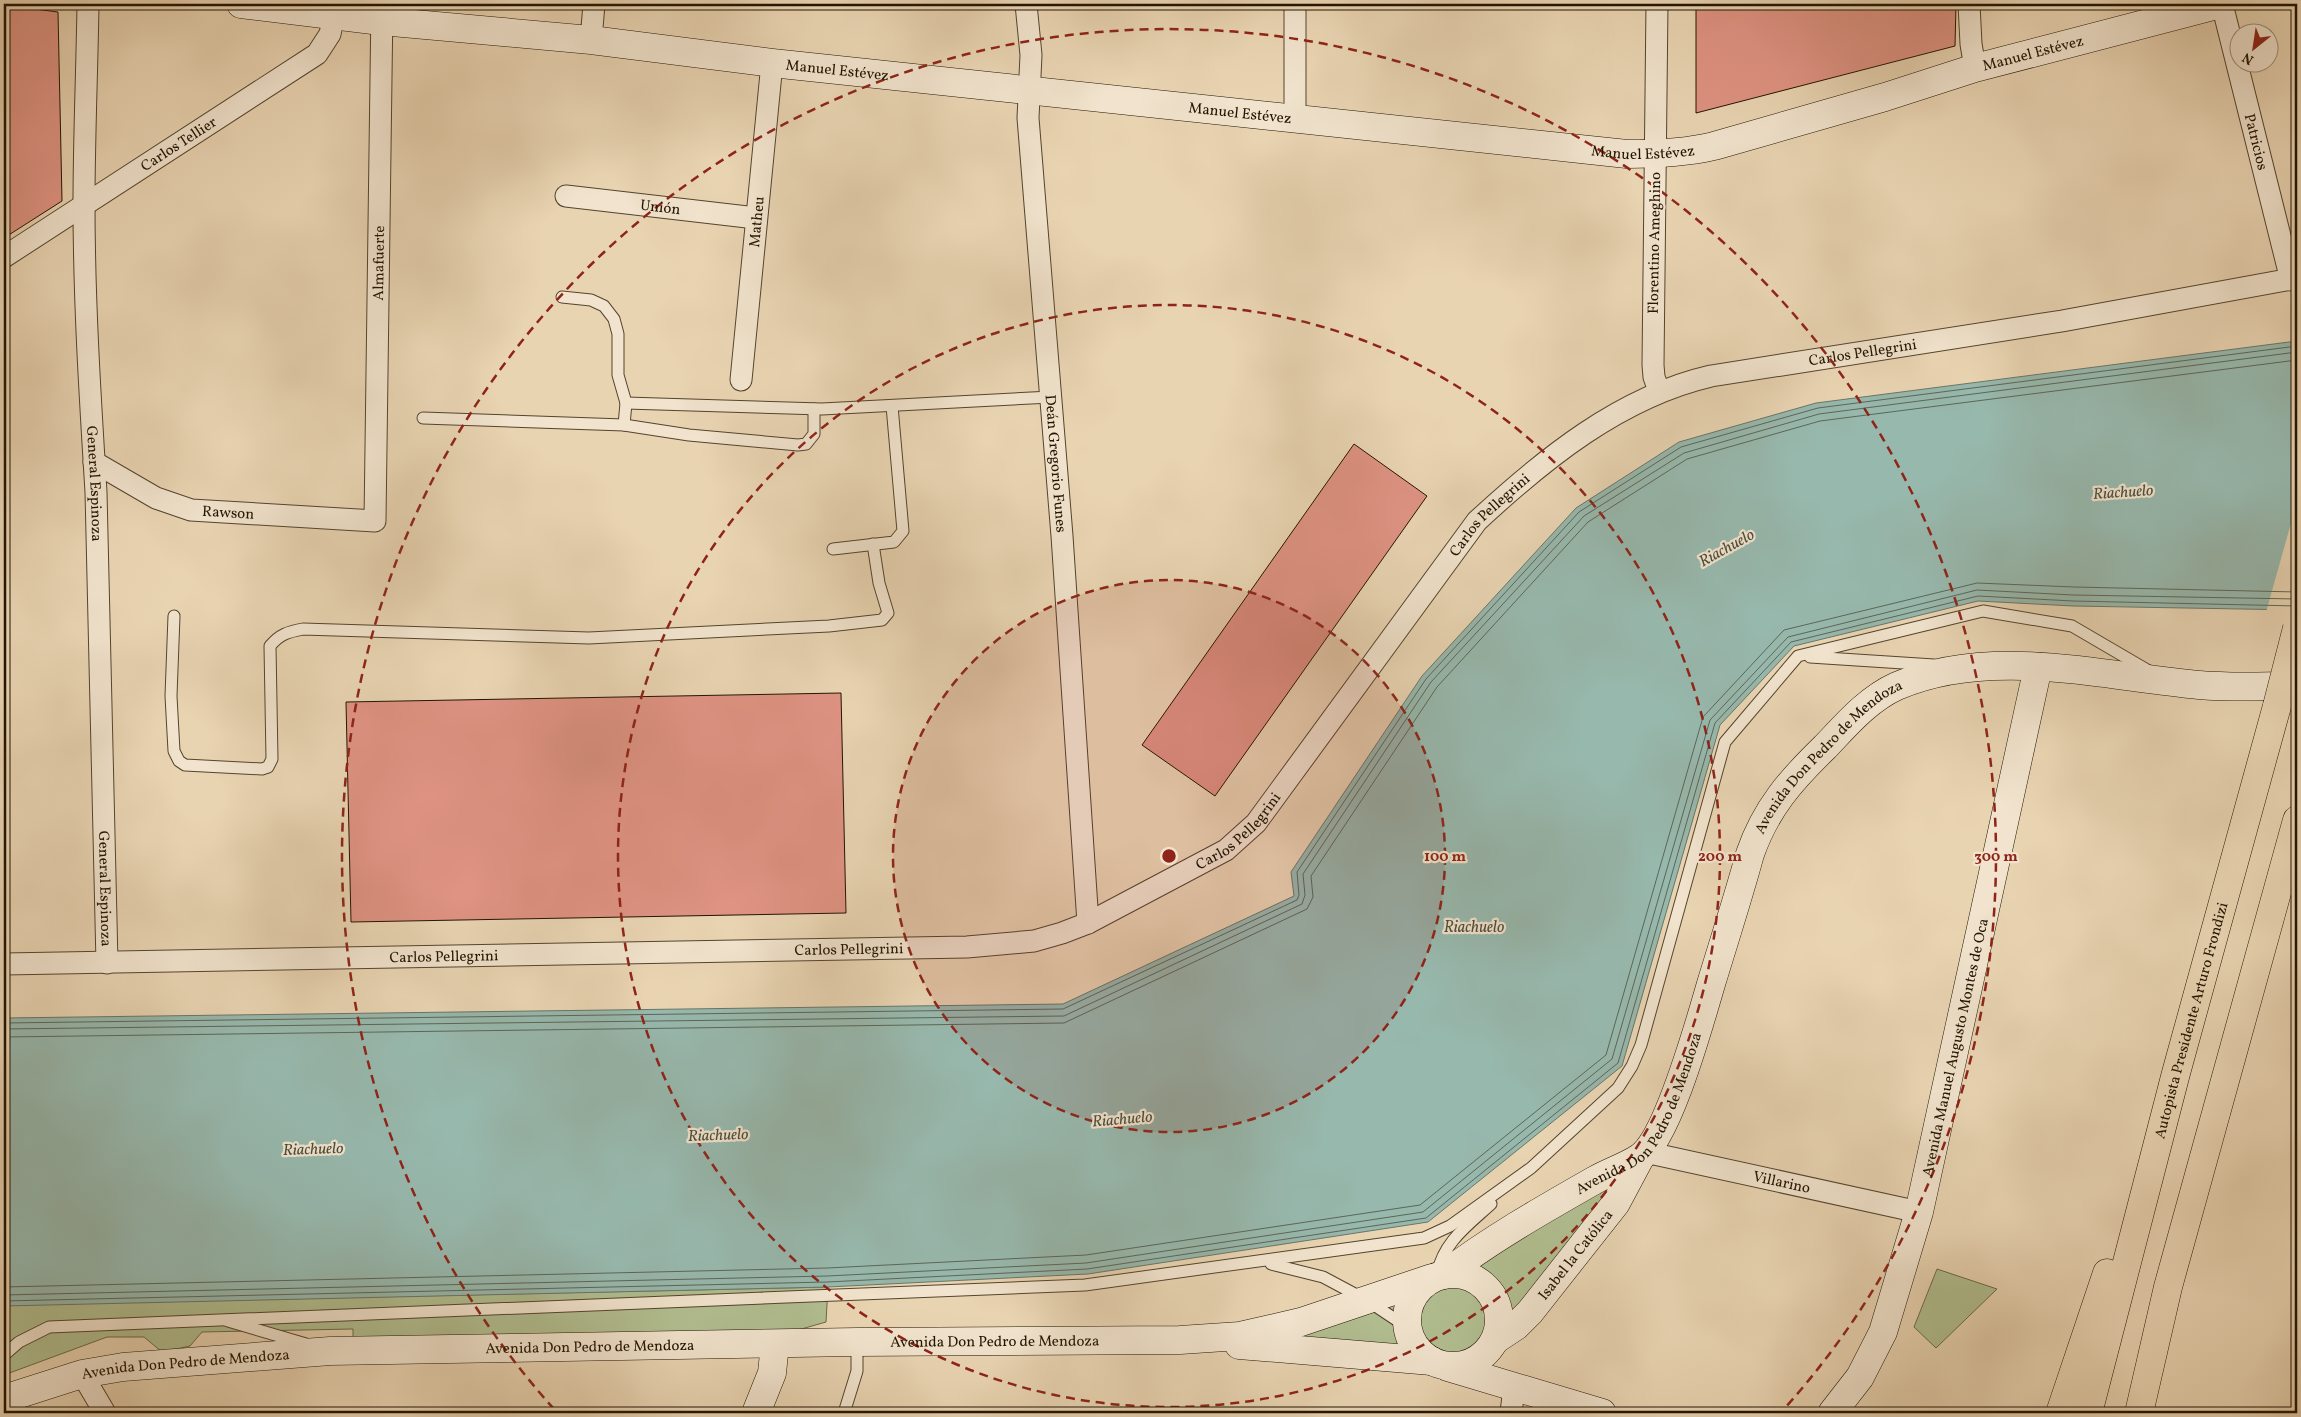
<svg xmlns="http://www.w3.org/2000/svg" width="2301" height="1417" viewBox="0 0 2301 1417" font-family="Vollkorn,serif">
  <rect width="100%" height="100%" fill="#e9d4b2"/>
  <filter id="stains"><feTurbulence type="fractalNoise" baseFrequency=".004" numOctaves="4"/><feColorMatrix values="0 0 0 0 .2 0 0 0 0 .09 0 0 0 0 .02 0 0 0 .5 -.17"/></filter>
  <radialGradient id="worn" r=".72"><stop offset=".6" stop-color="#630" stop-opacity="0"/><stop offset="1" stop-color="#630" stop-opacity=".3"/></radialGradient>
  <!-- green -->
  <g fill="#b1be90" stroke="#6a6948">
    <path d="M1618 1179 1504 1325C1501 1289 1497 1283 1463 1269Z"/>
    <polygon points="1937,1269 1997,1289 1936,1348 1914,1327"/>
    <circle cx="1453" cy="1320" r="36"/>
    <polygon points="828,1287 826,1322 791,1332 353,1339 353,1329 202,1332 190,1346 162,1352 144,1337 107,1337 4,1375 4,1306 9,1305"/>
    <polygon points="1407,1296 1399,1328 1415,1355 1258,1342"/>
  </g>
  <!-- water -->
  <polygon fill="#97b8ad" stroke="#687668" points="2297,341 2297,610 2073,606 1978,601 1794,646 1720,725 1622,1066 1428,1222 1088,1274 828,1287 4,1306 4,1018 1063,1004 1294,896 1291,872 1422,676 1576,508 1679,442 1816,403"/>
  <!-- pier -->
  <polygon fill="#e9d4b2" points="2297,502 2297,613 2266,612"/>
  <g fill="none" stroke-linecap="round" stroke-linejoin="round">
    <!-- shore -->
    <g stroke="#5c6657" stroke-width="1">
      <polyline points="4,1023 1063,1009 1297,900 1299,895 1297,872 1426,679 1579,512 1681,447 1818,408 2297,346"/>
      <polyline points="4,1029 1064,1016 1302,904 1305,895 1303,874 1431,682 1584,516 1684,453 1819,414 2297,352"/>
      <polyline points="4,1037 1064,1023 1307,909 1313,897 1311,876 1437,687 1588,522 1687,459 1820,421 2297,360"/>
      <polyline points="4,1287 827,1268 1086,1255 1420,1205 1606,1055 1703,717 1784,630 1977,583 2074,587 2297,592"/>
      <polyline points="4,1295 827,1276 1086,1263 1423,1212 1612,1059 1710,720 1788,637 1977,590 2073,595 2297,599"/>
      <polyline points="4,1301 827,1282 1087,1269 1426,1218 1618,1063 1715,723 1791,642 1978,596 2073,601 2297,606"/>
    </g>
  </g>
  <!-- building -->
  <g fill="#df9383" stroke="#221401">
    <polygon points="1696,4 1956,4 1955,46 1696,113"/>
    <polygon points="4,5 58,12 62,201 4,238"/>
    <polygon points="1354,444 1427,496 1215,796 1142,745"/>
    <polygon points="841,693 846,913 351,922 346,702"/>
  </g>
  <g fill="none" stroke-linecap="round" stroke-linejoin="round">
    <!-- service casing -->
    <g stroke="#54442d" stroke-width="13">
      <g id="service">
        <polyline points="562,297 591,300 604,306 614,319 618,334 618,375 626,403 624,425"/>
        <polyline points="626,403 822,409 1051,397"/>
        <polyline points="423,418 624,425 689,435 798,445 806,444 814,434 814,409"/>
        <polyline points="833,549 894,542 903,531 892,406"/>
        <path d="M174 616 171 696 174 751 179 761 185 765 262 769 268 767 272 759 270 646C280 634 288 632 303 629L589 638 829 626 882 620 888 613 879 583 873 544"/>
        <polyline points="1810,657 1934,665"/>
        <polyline points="1271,1264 1323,1277 1368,1301 1407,1327"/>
        <path d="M1437 1275C1443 1242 1468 1225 1491 1204"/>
        <polyline points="228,1321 306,1344"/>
        <polyline points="4,1355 19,1342 49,1327 1085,1285 1424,1238 1450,1226 1531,1168 1618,1088 1632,1066 1641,1045 1725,742 1798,656 1983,611 2072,626 2149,671"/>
        <polyline points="844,1413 857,1371 857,1342"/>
        <polyline points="1506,1413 1509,1387"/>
        <polyline points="1516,1413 1519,1390"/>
      </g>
    </g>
    <!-- minor casing -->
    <g stroke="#54442d" stroke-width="23">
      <g id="minor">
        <path id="s1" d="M88 4C87 71 84 138 84 204 84 300 90 396 96 492L107 963"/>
        <path id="s2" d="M1026 4 1031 55 1028 118 1062 536 1088 923"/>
        <polyline points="1657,4 1653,365 1654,377 1659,391"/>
        <polyline points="1969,4 1971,44 1975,68"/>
        <path id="s3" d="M2222 4 2291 280"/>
        <polyline points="591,40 594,4"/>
        <polyline points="1295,118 1295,4"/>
        <path id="s4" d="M566 196 756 218"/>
        <path id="s5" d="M4 257 317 54 330 34 334 15"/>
        <path id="s6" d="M741 380 772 63"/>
        <path id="s7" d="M94 462 156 498 191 510 375 521 382 4"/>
        <path id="s8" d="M4 964 967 947 1034 941 1062 933 1088 923 1226 850 1256 823 1477 521C1544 459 1620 397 1711 376L2062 321 2297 278"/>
        <path id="s9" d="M1645 1152 1919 1212"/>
        <polyline points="82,1374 105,1413"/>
      </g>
    </g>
    <!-- secondary casing -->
    <g stroke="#221401" stroke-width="29">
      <g id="secondary">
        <path id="s10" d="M241 4 381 21 591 40 772 63 1627 154C1656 154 1685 153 1714 146L1885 97 1975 68 2221 4"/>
        <circle cx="1453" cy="1320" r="46"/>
        <path id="s11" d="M1444 1275C1491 1239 1544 1209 1595 1180 1609 1172 1625 1167 1639 1158 1668 1139 1700 1021 1711 984 1724 941 1738 898 1750 854 1766 808 1791 780 1825 747 1846 725 1868 699 1897 686 1991 646 2101 676 2199 685 2232 688 2265 686 2297 686"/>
        <path id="s12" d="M1495 1340 1516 1326 1530 1312 1616 1203 1640 1158"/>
        <polyline points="1239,1345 1432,1361"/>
        <polyline points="1448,1367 1602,1413"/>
        <path id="s13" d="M4 1399 82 1374 123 1367 330 1351 857 1342 1180 1340 1240 1336 1301 1322 1432 1278"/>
        <polyline points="756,1413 772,1373 775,1344"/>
        <path id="s14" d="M1832 1413 1860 1377 1883 1332 1919 1212 2038 667"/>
      </g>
    </g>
    <!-- motorway casing -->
    <g stroke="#221401" stroke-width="29">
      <g id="motorway">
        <polyline points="2060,1413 2107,1273"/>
        <path id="s15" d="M2088 1413 2176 1073 2277 706"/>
        <polyline points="2139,1413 2168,1287 2297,820"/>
      </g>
    </g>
    <!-- service -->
    <use href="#service" stroke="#f1e3cd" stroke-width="11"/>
    <!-- minor -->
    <use href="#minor" stroke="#f1e3cd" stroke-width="21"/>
    <!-- secondary -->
    <use href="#secondary" stroke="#f1e3cd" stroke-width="28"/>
    <!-- motorway -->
    <use href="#motorway" stroke="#e9d4b2" stroke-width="28"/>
    <!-- motorway-bridge casing -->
    <g stroke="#221401" stroke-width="29" stroke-linecap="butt">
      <polyline id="motorway-bridge" points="2277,706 2297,628"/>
    </g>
    <!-- motorway-bridge -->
    <use href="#motorway-bridge" stroke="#e9d4b2" stroke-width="28"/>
  </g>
  <!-- distance rings -->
  <circle cx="1169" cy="856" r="276" fill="#8f2418" fill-opacity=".12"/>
  <g fill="none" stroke="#8f2418" stroke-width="2.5" stroke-dasharray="9 6">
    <circle cx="1169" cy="856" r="276"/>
    <circle cx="1169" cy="856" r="551"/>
    <path d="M554 1409A827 827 0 1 1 1784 1409"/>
  </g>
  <g text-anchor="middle" stroke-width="4.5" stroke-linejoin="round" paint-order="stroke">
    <!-- street labels -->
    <g font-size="15" fill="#221401" stroke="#f1e3cd">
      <text dy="5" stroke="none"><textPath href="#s10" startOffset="1814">Manuel Estévez</textPath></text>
      <text dy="5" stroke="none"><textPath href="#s10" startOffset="600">Manuel Estévez</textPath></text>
      <text dy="5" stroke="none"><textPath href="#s10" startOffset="1005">Manuel Estévez</textPath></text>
      <text dy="5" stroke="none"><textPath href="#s3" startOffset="142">Patricios</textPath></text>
      <text dy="5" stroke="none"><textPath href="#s5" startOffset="208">Carlos Tellier</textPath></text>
      <text dy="5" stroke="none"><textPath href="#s10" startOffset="1410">Manuel Estévez</textPath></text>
      <text dy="5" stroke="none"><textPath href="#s4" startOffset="95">Unión</textPath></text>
      <text dy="5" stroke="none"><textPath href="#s6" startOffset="159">Matheu</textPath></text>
      <text transform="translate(1654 243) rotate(-89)" y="5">Florentino Ameghino</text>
      <text dy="5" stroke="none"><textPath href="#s7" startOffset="551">Almafuerte</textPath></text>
      <text dy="5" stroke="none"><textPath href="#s8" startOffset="2090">Carlos Pellegrini</textPath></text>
      <text dy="5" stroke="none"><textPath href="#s2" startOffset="461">Deán Gregorio Funes</textPath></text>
      <text dy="5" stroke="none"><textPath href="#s1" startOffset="480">General Espinoza</textPath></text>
      <text dy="5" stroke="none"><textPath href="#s7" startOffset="146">Rawson</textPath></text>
      <text dy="5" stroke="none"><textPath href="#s8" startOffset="1671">Carlos Pellegrini</textPath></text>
      <text dy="5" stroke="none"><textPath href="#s11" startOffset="681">Avenida Don Pedro de Mendoza</textPath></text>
      <text dy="5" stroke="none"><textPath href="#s8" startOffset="1265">Carlos Pellegrini</textPath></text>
      <text dy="5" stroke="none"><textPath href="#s1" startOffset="885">General Espinoza</textPath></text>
      <text dy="5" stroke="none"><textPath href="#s8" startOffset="845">Carlos Pellegrini</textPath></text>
      <text dy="5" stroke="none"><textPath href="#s8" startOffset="440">Carlos Pellegrini</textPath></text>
      <text dy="5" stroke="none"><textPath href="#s15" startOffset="406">Autopista Presidente Arturo Frondizi</textPath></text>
      <text dy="5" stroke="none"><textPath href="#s14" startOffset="390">Avenida Manuel Augusto Montes de Oca</textPath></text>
      <text dy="5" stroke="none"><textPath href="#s11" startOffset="262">Avenida Don Pedro de Mendoza</textPath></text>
      <text dy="5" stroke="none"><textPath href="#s9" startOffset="140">Villarino</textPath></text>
      <text dy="5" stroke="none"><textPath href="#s12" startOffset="118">Isabel la Católica</textPath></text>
      <text dy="5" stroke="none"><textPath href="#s13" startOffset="996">Avenida Don Pedro de Mendoza</textPath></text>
      <text dy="5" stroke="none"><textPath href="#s13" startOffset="591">Avenida Don Pedro de Mendoza</textPath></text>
      <text dy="5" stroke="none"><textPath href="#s13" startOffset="186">Avenida Don Pedro de Mendoza</textPath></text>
    </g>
    <!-- water labels -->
    <g font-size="16" font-style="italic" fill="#4b4d3d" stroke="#f1e3cd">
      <text transform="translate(2123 491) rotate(-4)" y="6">Riachuelo</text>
      <text transform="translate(1726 547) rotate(-29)" y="6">Riachuelo</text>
      <text x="1474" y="932">Riachuelo</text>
      <text transform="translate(1122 1118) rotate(-5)" y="6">Riachuelo</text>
      <text transform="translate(718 1134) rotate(-2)" y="6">Riachuelo</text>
      <text transform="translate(313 1148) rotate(-2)" y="6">Riachuelo</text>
    </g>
  </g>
  <circle cx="1169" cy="856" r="8" fill="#8f2418" stroke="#f1e3cd" stroke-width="2.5"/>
  <g font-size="15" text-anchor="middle" font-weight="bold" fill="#8f2418" stroke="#f1e3cd" stroke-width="4.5" stroke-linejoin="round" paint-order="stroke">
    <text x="1445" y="861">100 m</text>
    <text x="1720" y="861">200 m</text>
    <text x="1996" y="861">300 m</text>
  </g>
  <!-- margin -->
  <rect width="2301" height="1417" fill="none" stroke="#e9d4b2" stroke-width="20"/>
  <rect x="5" y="5" width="2291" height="1407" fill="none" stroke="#221401" stroke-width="2.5"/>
  <rect x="10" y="10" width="2281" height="1397" fill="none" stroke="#221401"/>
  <!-- north arrow -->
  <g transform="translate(2254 48) rotate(210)"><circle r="24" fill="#f1e3cd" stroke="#9e907b"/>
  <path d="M0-4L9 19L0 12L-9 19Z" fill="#8f2418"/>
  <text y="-8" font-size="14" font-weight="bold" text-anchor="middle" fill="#221401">N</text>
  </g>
  <rect width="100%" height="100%" filter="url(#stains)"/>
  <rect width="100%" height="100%" fill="url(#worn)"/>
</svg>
